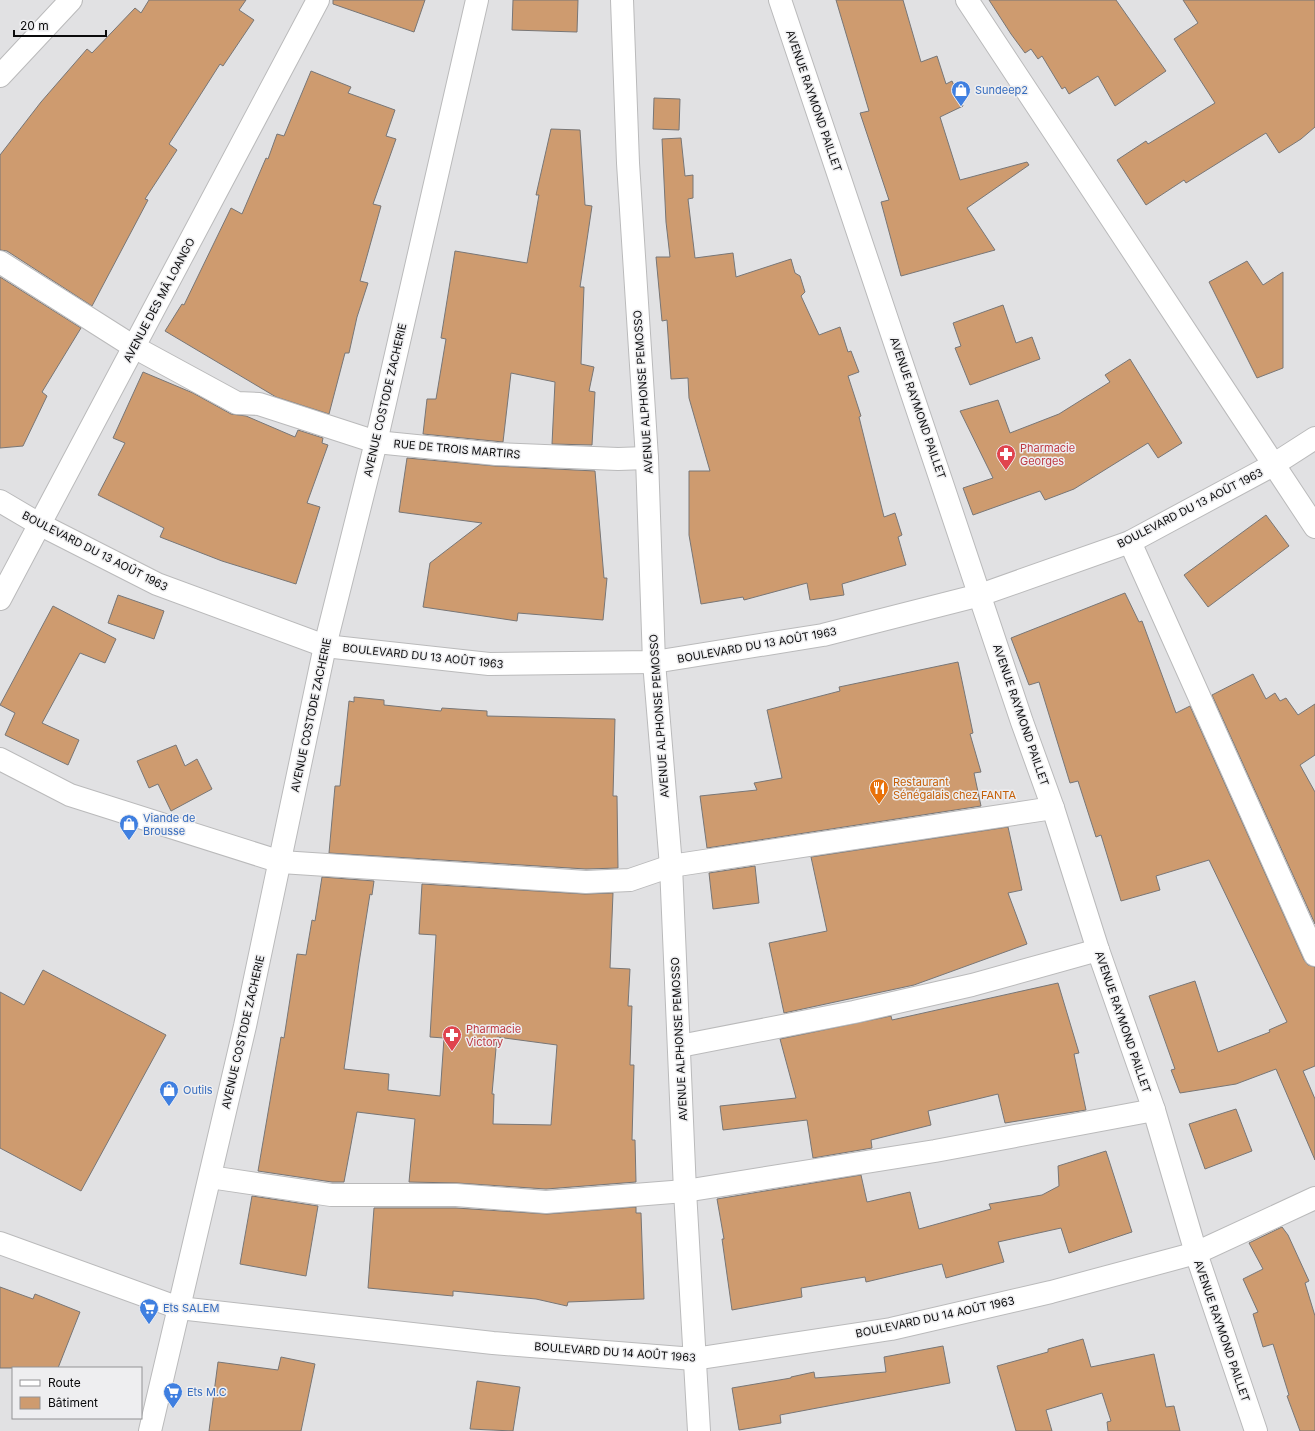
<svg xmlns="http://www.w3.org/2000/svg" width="1315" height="1431" viewBox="0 0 1315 1431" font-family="Inter,sans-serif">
  <rect width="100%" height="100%" fill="#e1e1e3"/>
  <!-- building -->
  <g fill="#ce9b6f" stroke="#787676" fill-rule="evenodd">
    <polygon points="149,0 246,0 239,10 254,20 223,66 220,64 169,144 177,150 145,199 148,200 92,306 7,251 0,250 0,155 41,102 87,49 92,53 135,8 141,13"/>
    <polygon points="333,0 425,0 414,32 333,4"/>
    <polygon points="513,0 578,0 577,32 512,30"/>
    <polygon points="836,0 903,0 921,62 937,56 946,84 952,81 963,106 940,117 960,180 1027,162 1029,165 967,208 995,250 901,276 881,202 889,200 860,113 869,111"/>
    <polygon points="989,0 1116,0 1166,71 1115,106 1098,76 1069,94 1065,87 1062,89 1042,56 1038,59 1031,49 1025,53 1011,34"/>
    <polygon points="1183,0 1315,0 1315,127 1301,139 1279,153 1266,133 1186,183 1184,180 1146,205 1117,160 1146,141 1148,144 1215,103 1174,39 1198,23"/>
    <polygon points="311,71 351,87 348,93 395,110 386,136 396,139 373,204 381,206 360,281 368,283 357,317 349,353 345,353 329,414 276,397 165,331 182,304 184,305 231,208 242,214 266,158 268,159 277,134 284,136"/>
    <polygon points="654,98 680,99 679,130 653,129"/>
    <polygon points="551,129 580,130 585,205 592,206 580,287 584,287 581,364 594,367 589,391 595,392 592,445 552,444 555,382 511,373 503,442 423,434 427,399 436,399 446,339 441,338 455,251 527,263 539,195 536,195"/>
    <polygon points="681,138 685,176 693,175 693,198 688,199 695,258 733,253 736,277 791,259 795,273 800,276 805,292 801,296 819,335 840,327 848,352 851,351 859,372 848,376 861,416 859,417 884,517 895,513 902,535 898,537 906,565 842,584 844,595 810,600 807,583 744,600 743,597 701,604 689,535 689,471 710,471 689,398 688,378 671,379 667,320 662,321 656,257 670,257 666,222 662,139"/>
    <polygon points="1247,261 1263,285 1283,272 1283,368 1257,378 1209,282"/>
    <polygon points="0,277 81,328 42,392 47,396 23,446 0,448"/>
    <polygon points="1003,305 1016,343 1032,337 1040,359 970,385 955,348 961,346 953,323"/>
    <polygon points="1130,359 1182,443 1158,458 1148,443 1074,489 1045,500 1040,491 973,515 963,488 993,478 960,411 998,400 1010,433 1059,414 1110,382 1105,375"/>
    <polygon points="143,372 193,393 231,414 246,416 295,437 298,430 323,438 322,443 328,445 307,503 320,507 296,584 222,561 160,537 164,528 98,495 125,443 113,438"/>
    <polygon points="407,458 495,466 595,471 604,578 607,578 603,620 518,613 517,621 423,607 430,563 482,523 399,512"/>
    <polygon points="1266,515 1289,546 1208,607 1184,575"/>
    <polygon points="1125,593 1139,622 1142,621 1176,713 1190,706 1304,960 1308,965 1315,967 1315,1066 1303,1071 1315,1099 1315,1160 1276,1069 1236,1084 1180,1093 1171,1070 1175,1069 1149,996 1195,981 1218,1052 1270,1032 1269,1030 1287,1022 1209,860 1156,876 1160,890 1121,901 1101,835 1096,837 1078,781 1070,783 1039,682 1029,685 1011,638"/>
    <polygon points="118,595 164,611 154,639 108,623"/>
    <polygon points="53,606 116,639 105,663 80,653 42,723 79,740 68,765 5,735 15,713 0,705"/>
    <polygon points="958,662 973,733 970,734 981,772 974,773 981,806 707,848 700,796 757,790 754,783 782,778 767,710 840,691 839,687"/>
    <polygon points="1253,674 1266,699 1275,693 1280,701 1286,698 1298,715 1315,704 1315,755 1300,765 1315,792 1315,924 1212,695"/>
    <polygon points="354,697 384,700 384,705 441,711 442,708 487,711 487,716 615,719 613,796 617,796 618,868 586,869 329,853 335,786 340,786 349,701 354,702"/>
    <polygon points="176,745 185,766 197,759 212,789 171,811 158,784 149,788 137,761"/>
    <polygon points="1008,827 1022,890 1008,893 1027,944 914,985 784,1013 769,943 827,931 811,857"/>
    <polygon points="755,866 759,903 713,909 709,873"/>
    <path d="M322 877 374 881 372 895 370 894 359 963 344 1069 389 1074 388 1090 440 1096 444 1038 430 1037 436 935 419 934 422 884 585 894 613 893 610 968 630 969 628 1006H632L630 1065H634L632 1140H635L636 1182 546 1189 457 1183 409 1182 415 1119 357 1112 344 1182H332L258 1171 281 1037 284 1038 297 954 306 955 312 920 315 921ZM497 1037 557 1045 551 1125 493 1124 494 1094H492Z"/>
    <polygon points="43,970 166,1035 81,1191 0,1148 0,992 24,1005"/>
    <polygon points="1058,983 1079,1053 1074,1054 1086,1110 1005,1123 998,1094 928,1111 931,1125 871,1140 872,1148 813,1158 807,1120 723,1130 720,1106 796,1098 780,1039 891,1016 892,1020"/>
    <polygon points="1236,1109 1252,1151 1205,1169 1189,1124"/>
    <polygon points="1106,1151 1132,1232 1069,1253 1061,1228 998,1242 1004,1262 946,1278 942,1264 866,1282 865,1277 801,1288 802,1297 732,1310 722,1239 724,1239 717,1199 861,1175 867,1202 910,1192 919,1229 991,1209 989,1204 1042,1195 1059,1186 1058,1166"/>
    <polygon points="252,1196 318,1206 306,1276 240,1264"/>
    <polygon points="636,1207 636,1213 641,1213 644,1299 568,1302 567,1306 536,1299 453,1291 453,1296 368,1288 374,1208 456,1208 547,1214"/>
    <polygon points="1282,1227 1288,1235 1309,1281 1305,1283 1315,1316 1315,1431 1300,1431 1287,1396 1289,1395 1273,1344 1263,1347 1253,1314 1258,1312 1243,1279 1263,1269 1249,1243"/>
    <polygon points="0,1287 33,1299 35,1294 80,1312 58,1368 0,1368"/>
    <polygon points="1083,1339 1091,1367 1154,1354 1166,1407 1174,1406 1180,1431 1108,1431 1107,1422 1111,1421 1102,1393 1046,1410 1052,1431 1016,1431 997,1366 1048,1352 1048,1349"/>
    <polygon points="943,1346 950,1383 780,1415 781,1423 739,1430 732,1388 791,1378 791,1377 814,1372 815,1378 886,1372 884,1357"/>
    <polygon points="281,1357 315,1364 301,1431 209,1431 218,1362 278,1370"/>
    <polygon points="477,1381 520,1387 513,1431 470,1429"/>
  </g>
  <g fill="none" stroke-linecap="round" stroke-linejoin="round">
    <!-- street casing -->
    <g stroke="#bababb" stroke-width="24">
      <g id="street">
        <polyline points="622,0 628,163 647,458 654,662 671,866 685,1191 699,1431"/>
        <polyline points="967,0 1315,527"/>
        <polyline points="0,76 71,0"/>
        <polyline points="0,262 134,347 237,403 259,404 376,442 496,454 618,459 647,458"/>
        <polyline points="0,501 39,524 157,584 325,646 489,664 654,662 823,635 980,595 1130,542 1273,465 1315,438"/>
        <polyline points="1130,542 1315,955"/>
        <polyline points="0,759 70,795 281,862 586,882 630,880 671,866 1053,808"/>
        <polyline points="680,1046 854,1012 972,985 1098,950"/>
        <polyline points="210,1177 331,1195 456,1195 546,1202 685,1191 935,1151 1154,1110"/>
        <polyline points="0,1243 179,1308 493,1343 694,1359 891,1329 1051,1292 1196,1253 1315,1198"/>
      </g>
    </g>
    <!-- secondary casing -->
    <g stroke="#bababb" stroke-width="24">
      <g id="secondary">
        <polyline points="780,0 1022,722 1053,808 1098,950 1154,1110 1196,1253 1256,1431"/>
        <polyline points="0,599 318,0"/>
        <polyline points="150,1431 245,1026 325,646 376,442 477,0"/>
      </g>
    </g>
    <!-- street -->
    <use href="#street" stroke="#fff" stroke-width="22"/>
    <!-- secondary -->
    <use href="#secondary" stroke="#fff" stroke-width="22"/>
  </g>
  <!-- icons -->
  <defs>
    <g id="shop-pin" transform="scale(1)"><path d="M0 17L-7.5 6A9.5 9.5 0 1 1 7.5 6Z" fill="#3f7fe0" stroke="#eeeef0"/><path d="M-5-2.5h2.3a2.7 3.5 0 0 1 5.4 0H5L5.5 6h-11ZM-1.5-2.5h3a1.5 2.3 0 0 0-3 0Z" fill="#fff"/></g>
    <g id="pharmacy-pin" transform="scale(1)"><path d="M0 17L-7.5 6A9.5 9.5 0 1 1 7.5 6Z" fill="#e0444e" stroke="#eeeef0"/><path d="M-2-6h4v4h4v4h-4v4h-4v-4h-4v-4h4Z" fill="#fff"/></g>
    <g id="restaurant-pin" transform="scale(1)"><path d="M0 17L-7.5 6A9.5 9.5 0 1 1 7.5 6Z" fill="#e8710a" stroke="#eeeef0"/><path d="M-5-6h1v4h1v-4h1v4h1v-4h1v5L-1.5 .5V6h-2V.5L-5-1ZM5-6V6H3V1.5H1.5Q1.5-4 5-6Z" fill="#fff"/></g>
    <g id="supermarket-pin" transform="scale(1)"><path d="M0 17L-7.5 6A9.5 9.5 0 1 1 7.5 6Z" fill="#3f7fe0" stroke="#eeeef0"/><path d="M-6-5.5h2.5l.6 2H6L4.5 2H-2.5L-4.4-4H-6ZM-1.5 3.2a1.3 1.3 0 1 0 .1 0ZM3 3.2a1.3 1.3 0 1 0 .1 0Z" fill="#fff"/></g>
  </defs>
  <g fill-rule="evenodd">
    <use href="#shop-pin" x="961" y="90"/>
    <use href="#pharmacy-pin" x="1006" y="454"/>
    <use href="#restaurant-pin" x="879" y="788"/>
    <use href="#shop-pin" x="129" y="824"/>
    <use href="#pharmacy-pin" x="452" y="1035"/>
    <use href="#shop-pin" x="169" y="1090"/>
    <use href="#supermarket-pin" x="149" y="1308"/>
    <use href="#supermarket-pin" x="173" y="1392"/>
  </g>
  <g text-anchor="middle" stroke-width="3" stroke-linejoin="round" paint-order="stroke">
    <!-- shop labels -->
    <g font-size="11" fill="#366cbe" stroke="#eeeef0" text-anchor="start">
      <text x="975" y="94">Sundeep2</text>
      <text x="143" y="822">Viande de<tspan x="143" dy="13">Brousse</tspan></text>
      <text x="183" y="1094">Outils</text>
      <text x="163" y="1312">Ets SALEM</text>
      <text x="187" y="1396">Ets M.C</text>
    </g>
    <!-- street labels -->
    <g font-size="11" fill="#0b0b0c" stroke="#eeeef0">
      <text transform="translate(814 101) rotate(71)" y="4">AVENUE RAYMOND PAILLET</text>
      <text transform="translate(159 300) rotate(-62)" y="4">AVENUE DES MÂ LOANGO</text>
      <text transform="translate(643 392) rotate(-94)" y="4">AVENUE ALPHONSE PEMOSSO</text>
      <text transform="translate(385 400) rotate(-77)" y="4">AVENUE COSTODE ZACHERIE</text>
      <text transform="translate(918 408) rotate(71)" y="4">AVENUE RAYMOND PAILLET</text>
      <text transform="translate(457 449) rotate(5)" y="4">RUE DE TROIS MARTIRS</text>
      <text transform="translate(1190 508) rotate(-27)" y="4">BOULEVARD DU 13 AOÛT 1963</text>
      <text transform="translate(95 551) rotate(27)" y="4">BOULEVARD DU 13 AOÛT 1963</text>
      <text transform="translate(757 645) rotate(-10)" y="4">BOULEVARD DU 13 AOÛT 1963</text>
      <text transform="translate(423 656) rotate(6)" y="4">BOULEVARD DU 13 AOÛT 1963</text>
      <text transform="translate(311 715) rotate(-78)" y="4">AVENUE COSTODE ZACHERIE</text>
      <text transform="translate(1021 715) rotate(71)" y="4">AVENUE RAYMOND PAILLET</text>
      <text transform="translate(659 716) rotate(-94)" y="4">AVENUE ALPHONSE PEMOSSO</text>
      <text transform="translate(1123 1022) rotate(71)" y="4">AVENUE RAYMOND PAILLET</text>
      <text transform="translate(243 1032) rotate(-77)" y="4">AVENUE COSTODE ZACHERIE</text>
      <text transform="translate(679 1039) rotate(-93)" y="4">AVENUE ALPHONSE PEMOSSO</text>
      <text transform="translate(935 1317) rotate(-12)" y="4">BOULEVARD DU 14 AOÛT 1963</text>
      <text transform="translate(1222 1331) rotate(71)" y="4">AVENUE RAYMOND PAILLET</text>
      <text transform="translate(615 1352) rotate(4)" y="4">BOULEVARD DU 14 AOÛT 1963</text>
    </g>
    <!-- health labels -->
    <g font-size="11" fill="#be3a42" stroke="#eeeef0" text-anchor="start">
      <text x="1020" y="452">Pharmacie<tspan x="1020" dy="13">Georges</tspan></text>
      <text x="466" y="1033">Pharmacie<tspan x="466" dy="13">Victory</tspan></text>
    </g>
    <!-- food labels -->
    <g font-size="11" fill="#c56008" stroke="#eeeef0" text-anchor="start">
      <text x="893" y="786">Restaurant<tspan x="893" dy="13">Sénégalais chez FANTA</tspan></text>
    </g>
  </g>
  <!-- legend -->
  <rect x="12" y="1367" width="130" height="52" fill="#eeeef0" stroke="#939395"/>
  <rect x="20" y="1380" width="20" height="6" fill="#ffffff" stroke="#939395"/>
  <text x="48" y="1387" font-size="12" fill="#0b0b0c">Route</text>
  <rect x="20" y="1397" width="20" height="12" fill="#ce9b6f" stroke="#939395"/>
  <text x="48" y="1407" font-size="12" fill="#0b0b0c">Bâtiment</text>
  <!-- scale -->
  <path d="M14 30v6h92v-6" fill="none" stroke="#0b0b0c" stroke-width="2"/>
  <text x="20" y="30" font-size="12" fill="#0b0b0c" stroke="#eeeef0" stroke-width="3" paint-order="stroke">20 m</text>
</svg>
